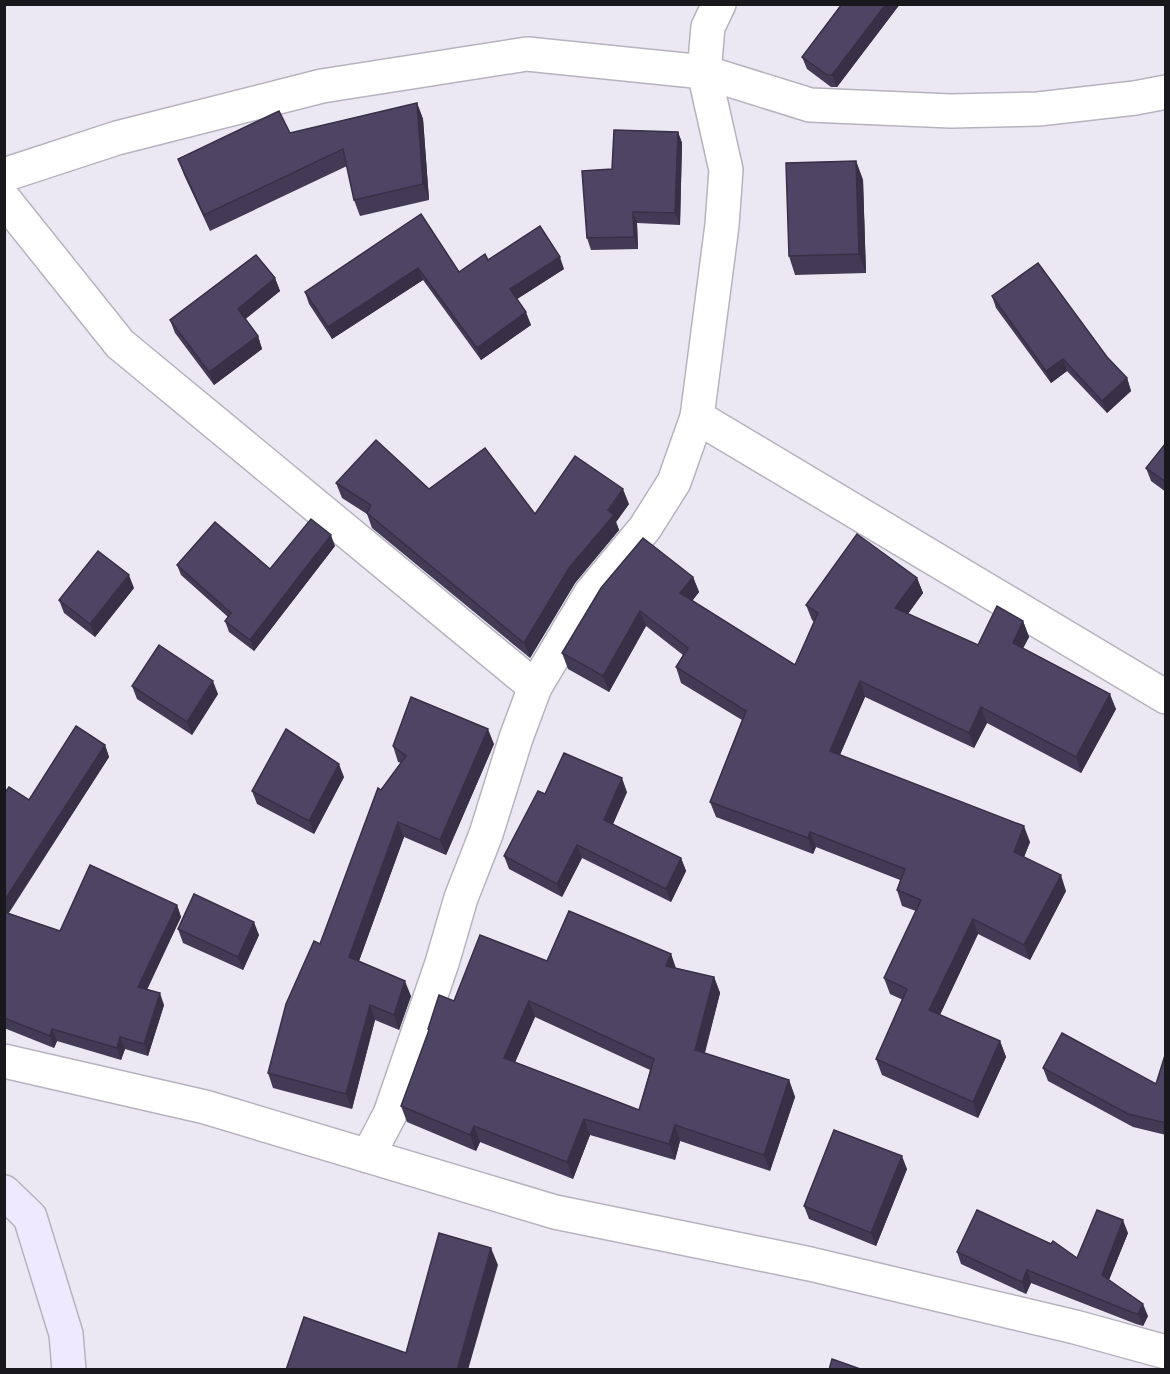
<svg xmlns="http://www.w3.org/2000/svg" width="1170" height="1374" viewBox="0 0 1170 1374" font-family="'Noto Sans',sans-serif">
  <rect width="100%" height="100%" fill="#ebe8f4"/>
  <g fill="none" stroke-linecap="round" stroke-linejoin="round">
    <!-- street casing -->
    <g stroke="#b6b3bf" stroke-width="36">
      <g id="street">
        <polyline points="4,175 117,138 322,86 527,54 704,72 810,105 951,111 1038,109 1135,98 1166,92"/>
        <polyline points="4,199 120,344 535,687"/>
        <polyline points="697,417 1166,697"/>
        <polyline points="4,1061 205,1107 555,1212 810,1264 1075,1327 1166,1352"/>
        <polyline points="368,1156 390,1114 442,963 461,898 486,834 516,738 535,687 591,593 645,528 674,482 697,417 722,225 726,170 704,72 708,27 719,4"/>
      </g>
    </g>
    <!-- secondary casing -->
    <g stroke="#b6b3bf" stroke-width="36">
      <polyline id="secondary" points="4,1192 30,1217 66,1334 69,1370"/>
    </g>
    <!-- street -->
    <use href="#street" stroke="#fff" stroke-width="33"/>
    <!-- secondary -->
    <use href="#secondary" stroke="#efe9ff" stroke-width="33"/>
  </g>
  <!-- wall -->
  <g fill="#433b56" fill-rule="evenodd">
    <polygon points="842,4 900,4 837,87 831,87 807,69 802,57"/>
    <polygon points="417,103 423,119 429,200 360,216 354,200 347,166 210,231 184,175 178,159"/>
    <polygon points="678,132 682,143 680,225 637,223 638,249 591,250 587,238 612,169"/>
    <polygon points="856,161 863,180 866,273 795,275 789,256"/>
    <polygon points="421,214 459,272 488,260 564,269 517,299 531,325 481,360 423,280 332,339 309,304 305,292"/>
    <polygon points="275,278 280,291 245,319 258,336 262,349 214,385 175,333 170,320"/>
    <polygon points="992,296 1107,357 1127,378 1131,391 1107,413 1067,371 1051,383 996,308"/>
    <polygon points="1166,443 1166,492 1151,481 1146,468"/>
    <polygon points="336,483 429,489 535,514 629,504 616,522 619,530 575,583 530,658 372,528 367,514 342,498"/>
    <polygon points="335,546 254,651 229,632 225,621 228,617 181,575 177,565 270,569"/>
    <polygon points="693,577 699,592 692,601 795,665 814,622 812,620 806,605 917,578 923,593 908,614 978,645 1023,621 1029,637 1023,648 1116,709 1081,773 987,723 974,748 865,697 840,755 1030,842 1024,857 1066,891 1030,960 978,934 940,1015 1000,1041 1006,1057 978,1118 882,1075 876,1059 903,1000 890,994 884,978 916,911 902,906 897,890 900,880 816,847 813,854 716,817 710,802 742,720 681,683 676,667 683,655 646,626 609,692 568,669 562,653"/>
    <polygon points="134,588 95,637 64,613 59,600"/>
    <polygon points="132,686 218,694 192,735 137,699"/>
    <polygon points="494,744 446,855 404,837 359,961 411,996 399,1030 375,1020 352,1109 273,1088 268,1073 381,790 401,763 398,762 393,746"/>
    <polygon points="105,745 109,757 9,913 60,931 177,905 181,917 147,990 164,1005 148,1056 125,1049 121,1060 57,1041 54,1048 4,1028 4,794 29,800"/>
    <polygon points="344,777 314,834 257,804 252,791"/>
    <polygon points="627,792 613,824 681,858 686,871 671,902 582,858 562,897 509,869 504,856 545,794"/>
    <polygon points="178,929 259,935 243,970 183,943"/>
    <path d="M671 954 676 968 714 977 720 993 705 1053 789 1080 795 1097 770 1171 680 1141 675 1160 590 1135 573 1179 480 1142 476 1151 407 1122 401 1106 429 1032 428 1029 454 1001 547 961ZM535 1017 650 1070 639 1110 515 1062Z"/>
    <polygon points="1166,1052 1166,1135 1133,1127 1048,1081 1043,1068 1156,1084"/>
    <polygon points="907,1169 876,1246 809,1219 804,1206"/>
    <polygon points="1128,1233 1109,1280 1148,1316 1143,1326 1136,1324 1031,1283 1026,1294 961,1264 957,1252 1077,1258"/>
  </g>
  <!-- shaded-wall -->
  <g fill="#373046">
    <polygon points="886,4 900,4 837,87 832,75"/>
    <polygon points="417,103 423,119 429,200 423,184"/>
    <polygon points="678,132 682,143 680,225 675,213"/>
    <polygon points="856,161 863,180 866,273 859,254"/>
    <polygon points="633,212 637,223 638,249 634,237"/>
    <polygon points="560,257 564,269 514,301 510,289"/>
    <polygon points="418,268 423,280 332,339 328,327"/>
    <polygon points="275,278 280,291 242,322 238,309"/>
    <polygon points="526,312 531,325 481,360 477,348"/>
    <polygon points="258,336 262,349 214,385 209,372"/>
    <polygon points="1063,359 1067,371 1051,383 1046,371"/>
    <polygon points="1127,378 1131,391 1107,413 1102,401"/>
    <polygon points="623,489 629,504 616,522 619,530 575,583 530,658 524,643 569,568"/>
    <polygon points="331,535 335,546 254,651 250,640"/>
    <polygon points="129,575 134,588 95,637 90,624"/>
    <polygon points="693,577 699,592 686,609 680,593"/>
    <polygon points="917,578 923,593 901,623 895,608"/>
    <polygon points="640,611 646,626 609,692 603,676"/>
    <polygon points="1023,621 1029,637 1018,658 1013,643"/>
    <polygon points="213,681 218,694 192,735 187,722"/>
    <polygon points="860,681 865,697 835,766 830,751"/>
    <polygon points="1110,694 1116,709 1081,773 1076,757"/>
    <polygon points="981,707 987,723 974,748 969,733"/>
    <polygon points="488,729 494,744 446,855 440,840"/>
    <polygon points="105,745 109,757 4,919 4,901"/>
    <polygon points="339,764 344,777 314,834 309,821"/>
    <polygon points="622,778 627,792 609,833 604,820"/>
    <polygon points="398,822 404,837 355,972 349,957"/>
    <polygon points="1024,826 1030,842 1020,867 1014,852"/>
    <polygon points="810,832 816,847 813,854 808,838"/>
    <polygon points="577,845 582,858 562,897 557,884"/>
    <polygon points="681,858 686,871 671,902 666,889"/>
    <polygon points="1061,875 1066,891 1030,960 1024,945"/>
    <polygon points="177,905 181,917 142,999 138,987"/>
    <polygon points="973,919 978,934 935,1025 929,1010"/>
    <polygon points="254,922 259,935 243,970 238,957"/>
    <polygon points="671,954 676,970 666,966"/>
    <polygon points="714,977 720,993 701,1066 695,1050"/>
    <polygon points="405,981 411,996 399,1030 394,1015"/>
    <polygon points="160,993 164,1005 148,1056 144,1044"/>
    <polygon points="529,1001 535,1017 510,1074 504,1058"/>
    <polygon points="370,1005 375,1020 352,1109 346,1094"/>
    <polygon points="52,1029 57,1041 54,1048 50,1036"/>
    <polygon points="120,1037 125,1049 121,1060 117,1048"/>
    <polygon points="1000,1041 1006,1057 978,1118 973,1102"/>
    <polygon points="789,1080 795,1097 770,1171 764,1155"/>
    <polygon points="584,1119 590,1135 573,1179 567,1162"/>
    <polygon points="675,1125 680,1141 675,1160 669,1144"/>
    <polygon points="474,1126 480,1142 476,1151 470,1135"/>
    <polygon points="902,1156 907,1169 876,1246 871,1233"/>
    <polygon points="1123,1220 1128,1233 1106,1287 1102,1275"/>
    <polygon points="491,1248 498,1265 468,1370 457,1370"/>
    <polygon points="1027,1270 1031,1283 1026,1294 1022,1282"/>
    <polygon points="1143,1304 1148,1316 1143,1326 1138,1314"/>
  </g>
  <!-- building -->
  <g fill="#4e4564" stroke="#373046" stroke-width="1.5" fill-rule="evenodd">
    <polygon points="842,4 886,4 832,75 827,75 802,57"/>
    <polygon points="417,103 423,184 354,200 343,149 204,215 178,159 279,111 290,133"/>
    <polygon points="614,130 678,132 675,213 633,212 634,237 587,238 582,171 612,169"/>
    <polygon points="856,161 859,254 789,256 786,163"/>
    <polygon points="421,214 459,272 485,254 488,260 540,226 560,257 510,289 526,312 477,348 418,268 328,327 305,292"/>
    <polygon points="256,255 275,278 238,309 258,336 209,372 170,320"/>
    <polygon points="1038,263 1107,357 1127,378 1102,401 1063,359 1046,371 992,296"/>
    <polygon points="376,440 429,489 485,448 535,514 575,456 623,489 608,510 614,515 569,568 524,643 367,513 371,505 336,483"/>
    <polygon points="1166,443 1166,482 1146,468"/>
    <polygon points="311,519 331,535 250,640 225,621 231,613 177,565 215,522 270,569"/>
    <polygon points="857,534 917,578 895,608 978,645 997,606 1023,621 1013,643 1110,694 1076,757 981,707 969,733 860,681 830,751 1024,826 1014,852 1061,875 1024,945 973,919 929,1010 1000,1041 973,1102 876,1059 907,989 884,978 921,900 897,890 905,869 810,832 808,838 710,802 746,711 676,667 688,648 640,611 603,676 562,653 601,588 643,538 693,577 680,593 795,665 818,613 806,605"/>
    <polygon points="98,551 129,575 90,624 59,600"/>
    <polygon points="159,645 213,681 187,722 132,686"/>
    <polygon points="411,697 488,729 440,840 398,822 349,957 405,981 394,1015 370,1005 346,1094 268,1073 286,1004 314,941 320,944 378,788 381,790 406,756 393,746"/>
    <polygon points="76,726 105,745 4,901 4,794 9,787 29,800"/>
    <polygon points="286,729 339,764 309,821 252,791"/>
    <polygon points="564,753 622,778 604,820 681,858 666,889 577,845 557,884 504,856 538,791 545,794"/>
    <polygon points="90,865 177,905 138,987 160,993 144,1044 120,1037 117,1048 52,1029 50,1036 4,1018 4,912 60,931"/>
    <polygon points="194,894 254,922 238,957 178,929"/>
    <path d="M569 911 671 954 666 966 714 977 695 1050 789 1080 764 1155 675 1125 669 1144 584 1119 567 1162 474 1126 470 1135 401 1106 429 1030 428 1029 439 995 454 1001 480 935 547 961ZM529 1001 654 1059 639 1110 504 1058Z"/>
    <polygon points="1062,1033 1156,1084 1166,1052 1166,1123 1128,1114 1043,1068"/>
    <polygon points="834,1130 902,1156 871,1233 804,1206"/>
    <polygon points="977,1210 1051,1244 1053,1241 1077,1258 1097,1210 1123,1220 1102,1275 1143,1304 1138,1314 1131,1312 1027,1270 1022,1282 957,1252"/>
    <polygon points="439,1233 491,1248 457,1370 286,1370 304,1317 406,1353"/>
    <polygon points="832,1359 863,1370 829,1370"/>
  </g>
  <!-- border -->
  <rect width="1170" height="1374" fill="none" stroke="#19181c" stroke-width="12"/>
</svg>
